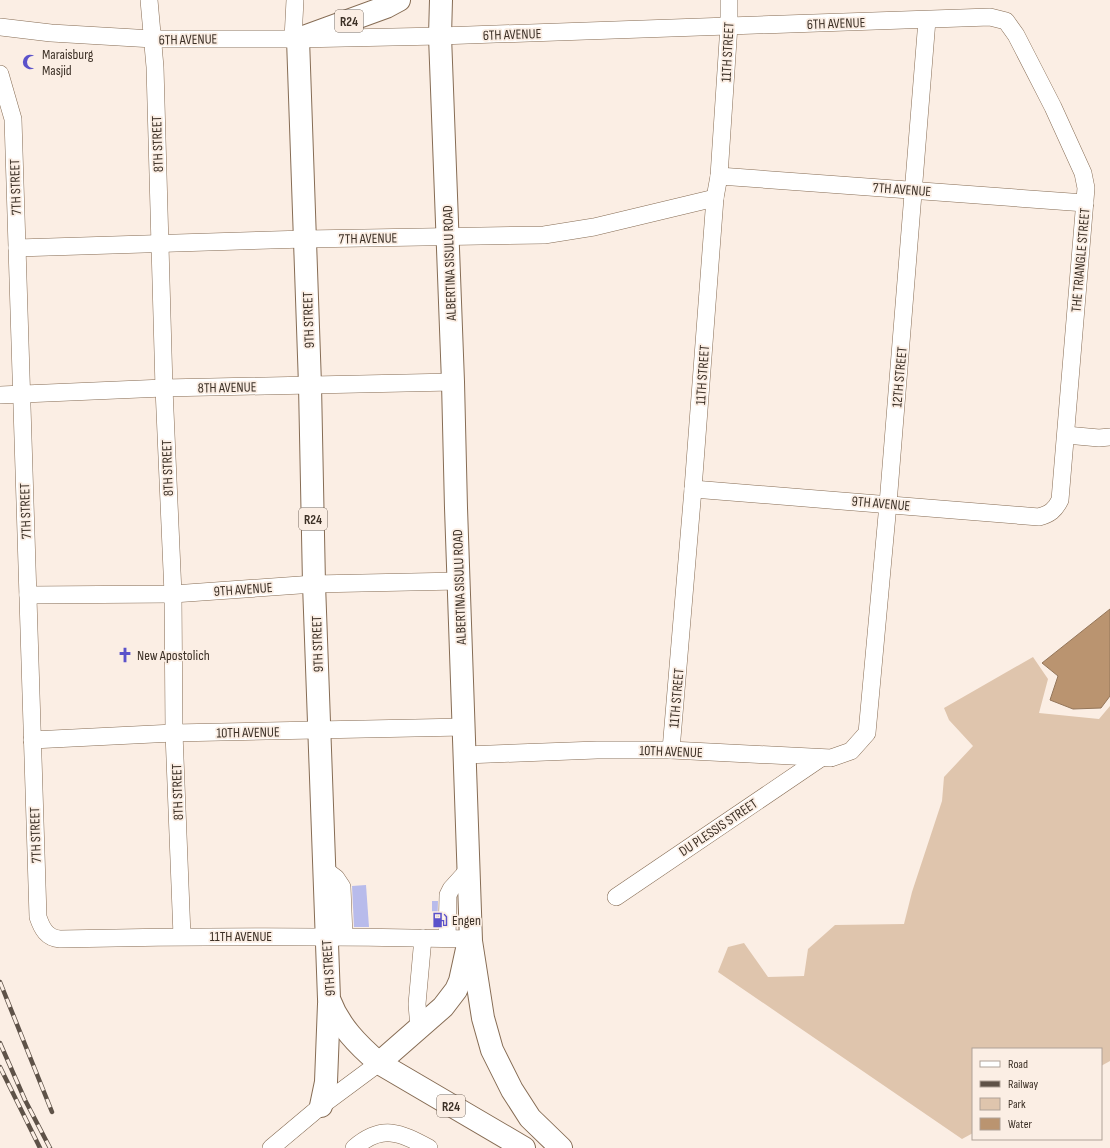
<svg xmlns="http://www.w3.org/2000/svg" width="1110" height="1148" viewBox="0 0 1110 1148" font-family="'Sofia Sans Condensed',sans-serif">
  <rect width="100%" height="100%" fill="#fbeee4"/>
  <!-- green -->
  <polygon fill="#dfc5ad" points="1033,657 1048,679 1039,713 1099,719 1110,706 1110,1061 1101,1066 1101,1049 973,1049 973,1133 962,1139 718,972 728,947 744,943 768,977 804,976 808,949 835,925 904,924 912,892 942,801 944,777 973,746 949,720 944,708"/>
  <!-- water -->
  <polygon fill="#ba9470" stroke="#94765a" points="1110,609 1110,696 1101,708 1073,709 1050,700 1058,676 1042,663"/>
  <!-- building -->
  <g fill="#b8bbeb">
    <polygon points="366,885 369,927 354,927 352,886"/>
    <polygon points="432,901 438,901 437,928 432,928"/>
  </g>
  <g fill="none" stroke-linecap="round" stroke-linejoin="round">
    <!-- minor casing -->
    <g stroke="#866c54" stroke-width="18">
      <g id="minor">
        <polyline points="149,0 155,67 164,388 173,594 174,733 182,936"/>
        <path d="M0 27 51 33 153 39H298L440 36 990 17 1006 21 1016 35 1053 107 1083 173 1086 188 1060 500C1055 510 1050 514 1039 517L693 489"/>
        <polyline points="293,39 295,0"/>
        <path d="M0 74 13 119 38 917C42 929 47 938 60 939 197 936 334 936 471 939"/>
        <polyline points="719,176 1085,203"/>
        <polyline points="17,248 306,239 544,235 594,227 715,198"/>
        <polyline points="0,395 164,388 453,382"/>
        <polyline points="1066,435 1099,438 1110,437"/>
        <polyline points="28,595 173,594 314,584 459,581"/>
        <polyline points="32,740 174,733 464,727"/>
        <polyline points="671,750 693,489 715,198 719,176 729,25 729,0"/>
        <polyline points="465,755 597,750 671,750 831,758 851,751 867,733 888,504 927,20"/>
        <polyline points="324,869 336,878 342,887 344,936"/>
        <polyline points="616,897 821,758"/>
        <polyline points="447,938 448,895 451,889 469,869"/>
        <polyline points="419,1028 417,1004 423,938"/>
        <polyline points="271,1148 321,1106 379,1063"/>
        <path d="M354 1148C382 1124 399 1132 429 1148"/>
      </g>
    </g>
    <!-- major casing -->
    <g stroke="#866c54" stroke-width="24">
      <g id="major">
        <path d="M399 0 386 7 298 39 310 385 314 584 329 999C339 1026 358 1045 379 1063L524 1148"/>
        <polyline points="441,0 440,36 453,382 456,508 471,941 483,1018 492,1050 512,1090 530,1118 561,1148"/>
        <polyline points="379,1063 443,1007 456,990 460,981 467,949"/>
        <polyline points="321,1106 326,1082 329,1004"/>
      </g>
    </g>
    <!-- minor -->
    <use href="#minor" stroke="#fff" stroke-width="17"/>
    <!-- major -->
    <use href="#major" stroke="#fff" stroke-width="22"/>
    <!-- rail casing -->
    <g stroke="#5e5248" stroke-width="4.5">
      <g id="rail">
        <polyline points="0,982 52,1112"/>
        <polyline points="0,1043 25,1100 50,1148"/>
        <polyline points="0,1067 40,1148"/>
      </g>
    </g>
    <!-- rail -->
    <use href="#rail" stroke="#fbeee4" stroke-width="3" stroke-dasharray="9" stroke-linecap="butt"/>
  </g>
  <!-- icons -->
  <defs>
    <g id="mosque-bare" transform="scale(1.2)"><path d="M3.5-4.9A6 6 0 1 0 3.5 4.9A5 5 0 1 1 3.5-4.9Z" fill="#5b52ca" stroke="#fbeee4" stroke-width="2.5" paint-order="stroke"/></g>
    <g id="church-bare" transform="scale(1.2)"><path d="M-1.2-6h2.4v3.5h3.3v2.4h-3.3V6h-2.4V-.1h-3.3v-2.4h3.3Z" fill="#5b52ca" stroke="#fbeee4" stroke-width="2.5" paint-order="stroke"/></g>
    <g id="fuel-bare" transform="scale(1.2)"><path d="M-5.5-6h7V0h2V4h1.3V-2.5L3-4.5l.8-.8L6-3V5H2.5V1h-1V6h-7ZM-4.2-4.7v3.2H.2V-4.7Z" fill="#5b52ca" stroke="#fbeee4" stroke-width="2.5" paint-order="stroke"/></g>
  </defs>
  <g fill-rule="evenodd">
    <use href="#mosque-bare" x="30" y="62"/>
    <use href="#church-bare" x="125" y="655"/>
    <use href="#fuel-bare" x="440" y="920"/>
  </g>
  <g text-anchor="middle" stroke-width="3.5" stroke-linejoin="round" paint-order="stroke">
    <!-- shield labels -->
    <g fill="#fbeee4" stroke="#75695f" stroke-width="1">
      <rect x="335" y="10" width="28" height="22" rx="3"/>
      <rect x="299" y="508" width="28" height="22" rx="3"/>
      <rect x="437" y="1095" width="28" height="22" rx="3"/>
    </g>
    <g font-size="13" font-weight="bold" fill="#3c3026">
      <text x="349" y="26">R24</text>
      <text x="313" y="524">R24</text>
      <text x="451" y="1111">R24</text>
    </g>
    <!-- street labels -->
    <g font-size="14" fill="#3c3026" stroke="#fbeee4">
      <text transform="translate(836 23) rotate(-2)" y="5">6TH AVENUE</text>
      <text transform="translate(512 34) rotate(-2)" y="5">6TH AVENUE</text>
      <text transform="translate(188 39) rotate(-1)" y="5">6TH AVENUE</text>
      <text transform="translate(727 52) rotate(-87)" y="5">11TH STREET</text>
      <text transform="translate(157 144) rotate(-92)" y="5">8TH STREET</text>
      <text transform="translate(15 187) rotate(-92)" y="5">7TH STREET</text>
      <text transform="translate(902 189) rotate(4)" y="5">7TH AVENUE</text>
      <text transform="translate(368 238) rotate(-1)" y="5">7TH AVENUE</text>
      <text transform="translate(1080 260) rotate(-85)" y="5">THE TRIANGLE STREET</text>
      <text transform="translate(449 263) rotate(-92)" y="5">ALBERTINA SISULU ROAD</text>
      <text transform="translate(308 320) rotate(-92)" y="5">9TH STREET</text>
      <text transform="translate(702 375) rotate(-86)" y="5">11TH STREET</text>
      <text transform="translate(899 377) rotate(-85)" y="5">12TH STREET</text>
      <text transform="translate(227 387) rotate(-1)" y="5">8TH AVENUE</text>
      <text transform="translate(167 468) rotate(-92)" y="5">8TH STREET</text>
      <text transform="translate(881 503) rotate(5)" y="5">9TH AVENUE</text>
      <text transform="translate(25 511) rotate(-92)" y="5">7TH STREET</text>
      <text transform="translate(459 587) rotate(-92)" y="5">ALBERTINA SISULU ROAD</text>
      <text transform="translate(243 589) rotate(-4)" y="5">9TH AVENUE</text>
      <text transform="translate(317 644) rotate(-92)" y="5">9TH STREET</text>
      <text transform="translate(676 698) rotate(-85)" y="5">11TH STREET</text>
      <text transform="translate(248 732) rotate(-1)" y="5">10TH AVENUE</text>
      <text transform="translate(671 751) rotate(2)" y="5">10TH AVENUE</text>
      <text transform="translate(177 792) rotate(-92)" y="5">8TH STREET</text>
      <text transform="translate(718 827) rotate(-34)" y="5">DU PLESSIS STREET</text>
      <text transform="translate(35 835) rotate(-92)" y="5">7TH STREET</text>
      <text x="241" y="941">11TH AVENUE</text>
      <text transform="translate(328 968) rotate(-94)" y="5">9TH STREET</text>
    </g>
    <!-- poi labels -->
    <g font-size="14" fill="#3c3026" stroke="#fbeee4" text-anchor="start">
      <text x="42" y="59">Maraisburg<tspan x="42" dy="16">Masjid</tspan></text>
      <text x="137" y="660">New Apostolich</text>
      <text x="452" y="925">Engen</text>
    </g>
  </g>
  <!-- legend -->
  <rect x="972" y="1048" width="130" height="92" fill="#fbeee4" stroke="#afa298"/>
  <rect x="980" y="1061" width="20" height="6" fill="#ffffff" stroke="#afa298"/>
  <text x="1008" y="1068" font-size="12" fill="#3c3026">Road</text>
  <rect x="980" y="1081" width="20" height="6" fill="#5e5248" stroke="#afa298"/>
  <text x="1008" y="1088" font-size="12" fill="#3c3026">Railway</text>
  <rect x="980" y="1098" width="20" height="12" fill="#dfc5ad" stroke="#afa298"/>
  <text x="1008" y="1108" font-size="12" fill="#3c3026">Park</text>
  <rect x="980" y="1118" width="20" height="12" fill="#ba9470" stroke="#afa298"/>
  <text x="1008" y="1128" font-size="12" fill="#3c3026">Water</text>
</svg>
